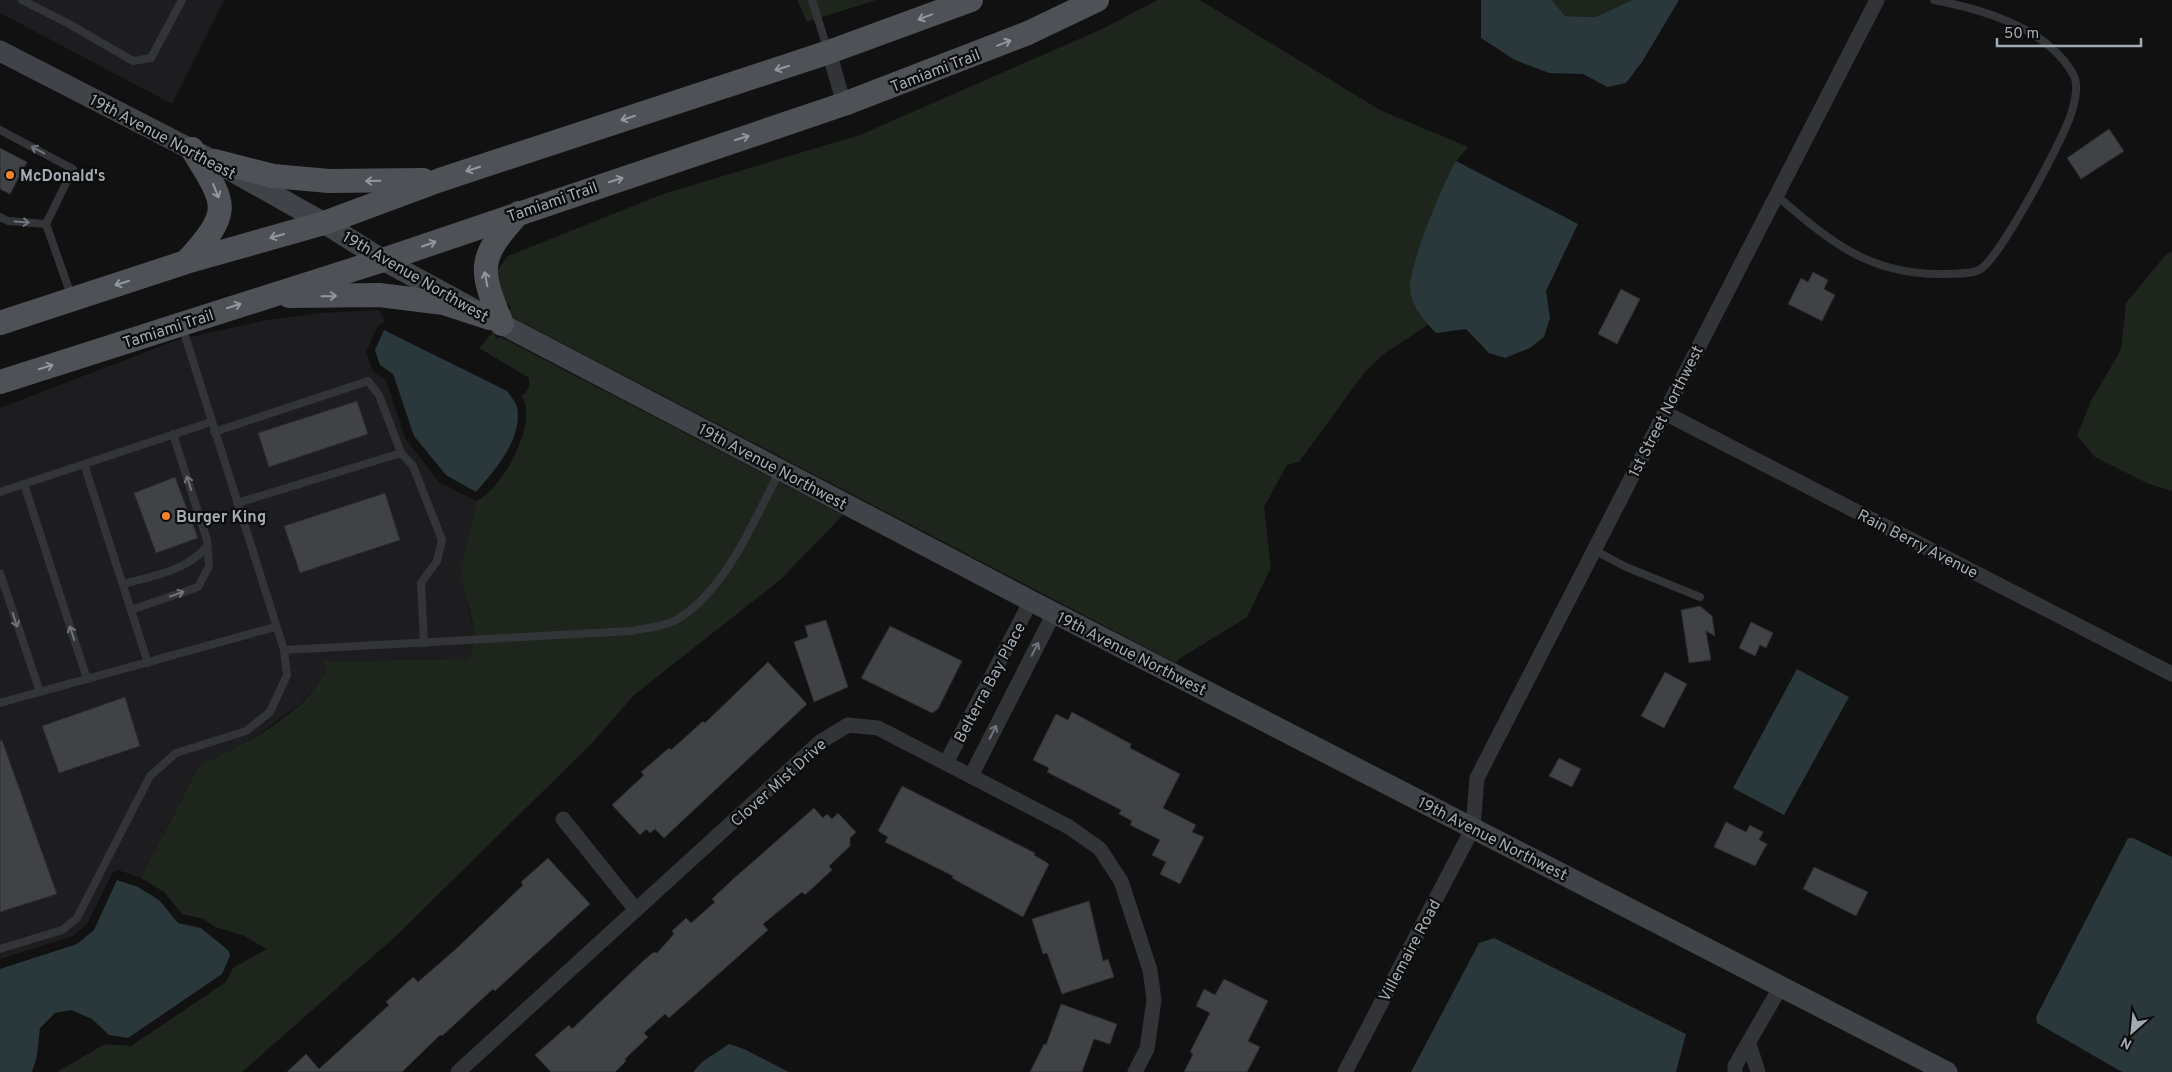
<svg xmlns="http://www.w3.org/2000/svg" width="2172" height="1072" viewBox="0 0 2172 1072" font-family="Overpass,sans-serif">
  <rect width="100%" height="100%" fill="#111112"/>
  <!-- built -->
  <g fill="#1d1d1f">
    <polygon points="0,0 224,0 172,104 0,13"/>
    <polygon points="379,310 385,321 377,327 366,352 373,372 386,380 406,440 439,482 476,501 473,527 465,549 467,602 474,629 475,648 469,659 325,661 326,671 304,701 251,740 199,765 141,878 118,870 113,872 87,924 73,936 0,959 0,408 177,340 262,321 319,313"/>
  </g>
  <!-- green -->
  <g fill="#1e251d">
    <polygon points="797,0 876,0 807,22"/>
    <path d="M1158 0H1200L1380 110 1468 147C1464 152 1459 157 1456 162 1445 181 1409 269 1410 288 1411 302 1419 314 1428 325L1385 353 1364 373 1299 462 1287 465 1264 507 1271 568 1247 617 1179 659 1176 663 510 316 508 311 511 308 502 295 495 273 508 256 663 194 860 135 1102 29Z"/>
    <polygon points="1552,0 1632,0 1596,17 1565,16"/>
    <polygon points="2172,251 2172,491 2149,484 2095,457 2077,436 2091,401 2121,350 2126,303 2164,257"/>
    <path d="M493 332 497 339 501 337 843 515 780 580 634 695 593 742 396 936 242 1072H57L105 1044 131 1046 226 982 233 968 267 949 242 935 215 927 204 919 182 914 164 892 141 878 199 765 251 740 274 725 304 702 326 671 324 661 469 659C484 632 463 602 462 573 462 551 473 525 476 501 502 490 540 421 521 395L525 394 529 387V378L479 348Z"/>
  </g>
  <!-- water -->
  <g fill="#2a373b">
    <polygon points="1481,0 1552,0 1565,16 1596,17 1632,0 1679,0 1642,62 1626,83 1607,87 1583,74 1549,73 1515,60 1481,38"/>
    <path d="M1456 161 1578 224 1546 291 1550 318 1544 337 1530 348 1505 358 1489 353 1466 329 1436 333C1424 321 1410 305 1410 287 1409 265 1444 181 1456 161Z"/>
    <path d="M384 330 507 391C510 396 516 402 517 407 523 439 495 470 476 492L446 475 414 436 393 374 380 365 375 350Z"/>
    <polygon points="1797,669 1849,697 1784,815 1733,788"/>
    <polygon points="2128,838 2133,838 2172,857 2172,1072 2122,1072 2037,1023 2036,1017"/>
    <polygon points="117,880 138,887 159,900 178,923 201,928 229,951 230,956 222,974 128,1038 109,1035 92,1019 71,1010 55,1013 40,1028 37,1056 32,1072 0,1072 0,969 77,944 94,930"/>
    <polygon points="1494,938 1686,1034 1676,1072 1411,1072 1479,943"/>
    <polygon points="729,1044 744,1049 789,1072 693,1072 702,1062"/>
  </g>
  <!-- building -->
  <g fill="#404245" stroke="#2b2c2e">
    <polygon points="2109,129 2124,151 2081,179 2067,158"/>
    <polygon points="0,148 27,162 10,194 0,189"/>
    <polygon points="1813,272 1828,280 1824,289 1835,295 1822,321 1788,304 1801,278 1808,282"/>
    <polygon points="1621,289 1640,299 1617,344 1598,334"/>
    <polygon points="357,401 368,434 269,467 258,433"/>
    <polygon points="175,477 198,538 156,553 134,493"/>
    <polygon points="385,493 400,540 300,573 284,526"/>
    <polygon points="1700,606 1712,616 1715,636 1706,631 1711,660 1689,663 1681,610"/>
    <polygon points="826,620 848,687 814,702 794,642 808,637 805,626"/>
    <polygon points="1751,622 1773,633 1766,648 1760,645 1755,656 1739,648"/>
    <polygon points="890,626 962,661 938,709 932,713 861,678"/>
    <polygon points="768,662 807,704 664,838 655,829 650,833 646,829 640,835 612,805 644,775 641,772 669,748 671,750 703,721 705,723"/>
    <polygon points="1665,672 1687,684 1664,728 1641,716"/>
    <polygon points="125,697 140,746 59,773 42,726"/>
    <polygon points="1072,712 1131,744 1130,748 1180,774 1163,808 1196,825 1192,832 1204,837 1180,884 1160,874 1166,862 1152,855 1160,840 1130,825 1132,821 1119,814 1121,810 1047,772 1049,768 1033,760 1056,714 1068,720"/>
    <polygon points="2,740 57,894 0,912 0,741"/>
    <polygon points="1559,758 1581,769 1572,787 1549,776"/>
    <polygon points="902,786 1035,853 1034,855 1049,864 1023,917 952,878 953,876 885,842 888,837 878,831"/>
    <polygon points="814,808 823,818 827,814 832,819 838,813 856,832 850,838 850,846 829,866 832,870 805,895 802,892 763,924 768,930 669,1018 665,1014 644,1033 648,1037 625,1059 626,1061 615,1072 551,1072 535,1055 569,1025 572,1029 644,960 654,952 657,953 674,934 672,931 686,918 691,923 715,902 712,899 732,880"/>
    <polygon points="1726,822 1746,832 1750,825 1763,832 1759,840 1767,844 1755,866 1714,847"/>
    <polygon points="548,858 590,904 495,991 493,989 442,1036 440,1035 402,1072 287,1072 306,1054 319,1069 389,1005 386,1002 413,977 418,982 456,949 523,885 521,882"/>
    <polygon points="1814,867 1868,892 1856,916 1803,889"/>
    <polygon points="1089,901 1103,961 1108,959 1114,977 1062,994 1047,953 1043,954 1032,919"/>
    <polygon points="1224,979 1268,1001 1248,1041 1260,1047 1247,1072 1184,1072 1193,1054 1190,1052 1210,1013 1196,1006 1204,989 1215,995"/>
    <polygon points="1061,1004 1117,1024 1110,1044 1094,1039 1082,1072 1030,1072 1044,1044 1046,1045"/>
  </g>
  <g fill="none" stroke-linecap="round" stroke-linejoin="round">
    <!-- lane -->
    <g stroke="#323437" stroke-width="8">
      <polyline points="22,0 71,25 133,61 151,58 182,0"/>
      <polyline points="812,0 828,51"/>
      <polyline points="0,130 73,169 46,224 72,298"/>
      <path d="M1776 195C1828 240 1868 275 1942 274 1954 273 1968 275 1979 270 1998 262 2066 135 2072 111 2075 101 2079 84 2073 74 2047 28 1982 9 1934 0"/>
      <polyline points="0,217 8,221 46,224"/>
      <polyline points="214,432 368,381 379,395 401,453"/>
      <polyline points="84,464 148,663"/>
      <polyline points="24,484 87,679"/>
      <polyline points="0,492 211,422"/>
      <polyline points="237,503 401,453 413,466 442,540 437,561 421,583 424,643"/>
      <polyline points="1594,550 1626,567 1700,597"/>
      <polyline points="0,573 40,692"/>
      <path d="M123 584C153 576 187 571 207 546"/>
      <polyline points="131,610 198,587 209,566 207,540 173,434"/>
      <path d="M284 650 632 631C645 628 664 627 676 620 727 590 753 521 780 471"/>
      <polyline points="0,703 275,627"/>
      <polyline points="0,949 62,930 77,918 150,776 176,753 246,731 270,712 287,675 284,650 182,326"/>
    </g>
    <!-- street -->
    <g stroke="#323437" stroke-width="15">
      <polyline points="829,52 844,104"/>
      <polyline points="1665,413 2172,674"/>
      <polyline points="946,763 1031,601"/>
      <polyline points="971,776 1054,613"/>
      <polyline points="563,819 636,910"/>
      <polyline points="1749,1044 1758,1072"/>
      <polyline points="458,1072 820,742 848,725 878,728 1069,827 1100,849 1121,881 1150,970 1154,1000 1147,1049 1135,1072"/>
      <polyline points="1345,1072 1473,828 1477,778 1877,0"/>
      <polyline points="1735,1072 1735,1066 1781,986"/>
    </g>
    <!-- secondary -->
    <polyline stroke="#404347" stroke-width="21" points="0,51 214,161 324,223 383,260 490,318 1031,601 1947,1072"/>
    <!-- primary -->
    <g stroke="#4e5256" stroke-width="24">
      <polyline points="214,161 273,176 329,181 423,180"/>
      <path d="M186 262C233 210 227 206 192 149"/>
      <polyline points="289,296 379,295 444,303 490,318"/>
      <polyline points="0,323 186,262 324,223 440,180 829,52 971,0"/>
      <path d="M502 324C479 268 477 259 519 213"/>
      <polyline points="0,382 383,260 844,104 1028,33 1097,0"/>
    </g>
  </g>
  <!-- one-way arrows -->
  <defs><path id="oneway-shaft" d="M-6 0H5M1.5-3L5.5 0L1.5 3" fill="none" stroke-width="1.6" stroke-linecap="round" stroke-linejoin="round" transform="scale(1.25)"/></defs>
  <g stroke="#9199a0">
    <use href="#oneway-shaft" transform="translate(925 17) rotate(159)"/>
    <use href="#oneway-shaft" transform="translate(1004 43) rotate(-22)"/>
    <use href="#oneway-shaft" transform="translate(782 68) rotate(162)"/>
    <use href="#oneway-shaft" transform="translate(628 118) rotate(162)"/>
    <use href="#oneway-shaft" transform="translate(742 138) rotate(-18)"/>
    <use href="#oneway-shaft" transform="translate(473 169) rotate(162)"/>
    <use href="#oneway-shaft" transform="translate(616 180) rotate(-18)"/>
    <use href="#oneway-shaft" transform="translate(373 181) rotate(179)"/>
    <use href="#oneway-shaft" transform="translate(216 191) rotate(68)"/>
    <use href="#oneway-shaft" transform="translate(277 236) rotate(164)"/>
    <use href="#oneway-shaft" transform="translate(429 244) rotate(-19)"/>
    <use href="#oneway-shaft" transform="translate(486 279) rotate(-101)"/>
    <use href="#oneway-shaft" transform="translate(122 283) rotate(162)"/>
    <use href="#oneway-shaft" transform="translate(329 296) rotate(-1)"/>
    <use href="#oneway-shaft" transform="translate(234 306) rotate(-18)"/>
    <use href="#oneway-shaft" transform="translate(46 367) rotate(-18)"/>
  </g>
  <g stroke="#70757b">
    <use href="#oneway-shaft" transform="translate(38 150) rotate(-152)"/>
    <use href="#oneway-shaft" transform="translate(22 222) rotate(4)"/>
    <use href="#oneway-shaft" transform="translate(189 483) rotate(-108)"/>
    <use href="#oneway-shaft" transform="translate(177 594) rotate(-19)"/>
    <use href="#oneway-shaft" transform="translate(15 620) rotate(72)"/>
    <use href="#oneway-shaft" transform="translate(72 633) rotate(-108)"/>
    <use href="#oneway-shaft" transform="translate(1035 649) rotate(-63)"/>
    <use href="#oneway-shaft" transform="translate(993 732) rotate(-63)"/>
  </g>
  <!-- markers -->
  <g fill="#f38429" stroke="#0c0c0d" stroke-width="2">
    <circle cx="10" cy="175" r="5"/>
    <circle cx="166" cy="516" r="5"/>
  </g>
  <g text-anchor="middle" stroke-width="4.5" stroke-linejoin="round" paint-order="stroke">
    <!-- street labels -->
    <g font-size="16" fill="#a2abb3" stroke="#0c0c0d">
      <text transform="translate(935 70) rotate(-21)" y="6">Tamiami Trail</text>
      <text transform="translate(163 136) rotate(28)" y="6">19th Avenue Northeast</text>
      <text transform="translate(552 201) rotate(-19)" y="6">Tamiami Trail</text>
      <text transform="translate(416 276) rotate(30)" y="6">19th Avenue Northwest</text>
      <text transform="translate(168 328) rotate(-18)" y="6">Tamiami Trail</text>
      <text transform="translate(1665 411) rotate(-63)" y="6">1st Street Northwest</text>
      <text transform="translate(773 466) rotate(28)" y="6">19th Avenue Northwest</text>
      <text transform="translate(1918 543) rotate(27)" y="6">Rain Berry Avenue</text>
      <text transform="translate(1132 653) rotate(27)" y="6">19th Avenue Northwest</text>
      <text transform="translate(989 682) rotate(-62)" y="6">Belterra Bay Place</text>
      <text transform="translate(778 782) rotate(-42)" y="6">Clover Mist Drive</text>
      <text transform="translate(1493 838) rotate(27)" y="6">19th Avenue Northwest</text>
      <text transform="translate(1409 950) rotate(-62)" y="6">Villemaire Road</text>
    </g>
    <!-- poi labels -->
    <g font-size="16" font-weight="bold" fill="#a2abb3" stroke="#0c0c0d" text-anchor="start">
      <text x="20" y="181">McDonald's</text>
      <text x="176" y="522">Burger King</text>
    </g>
  </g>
  <!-- north arrow -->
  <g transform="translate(2132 1032) rotate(207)" stroke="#0c0c0d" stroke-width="4" paint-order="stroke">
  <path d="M0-4L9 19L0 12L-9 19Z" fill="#a2abb3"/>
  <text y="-8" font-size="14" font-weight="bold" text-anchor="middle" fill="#a2abb3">N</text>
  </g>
  <!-- scale -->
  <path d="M1997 38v8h144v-8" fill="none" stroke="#a2abb3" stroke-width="2.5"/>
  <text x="2004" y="38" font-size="15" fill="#a2abb3" stroke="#0c0c0d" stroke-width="4" paint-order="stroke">50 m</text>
</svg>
